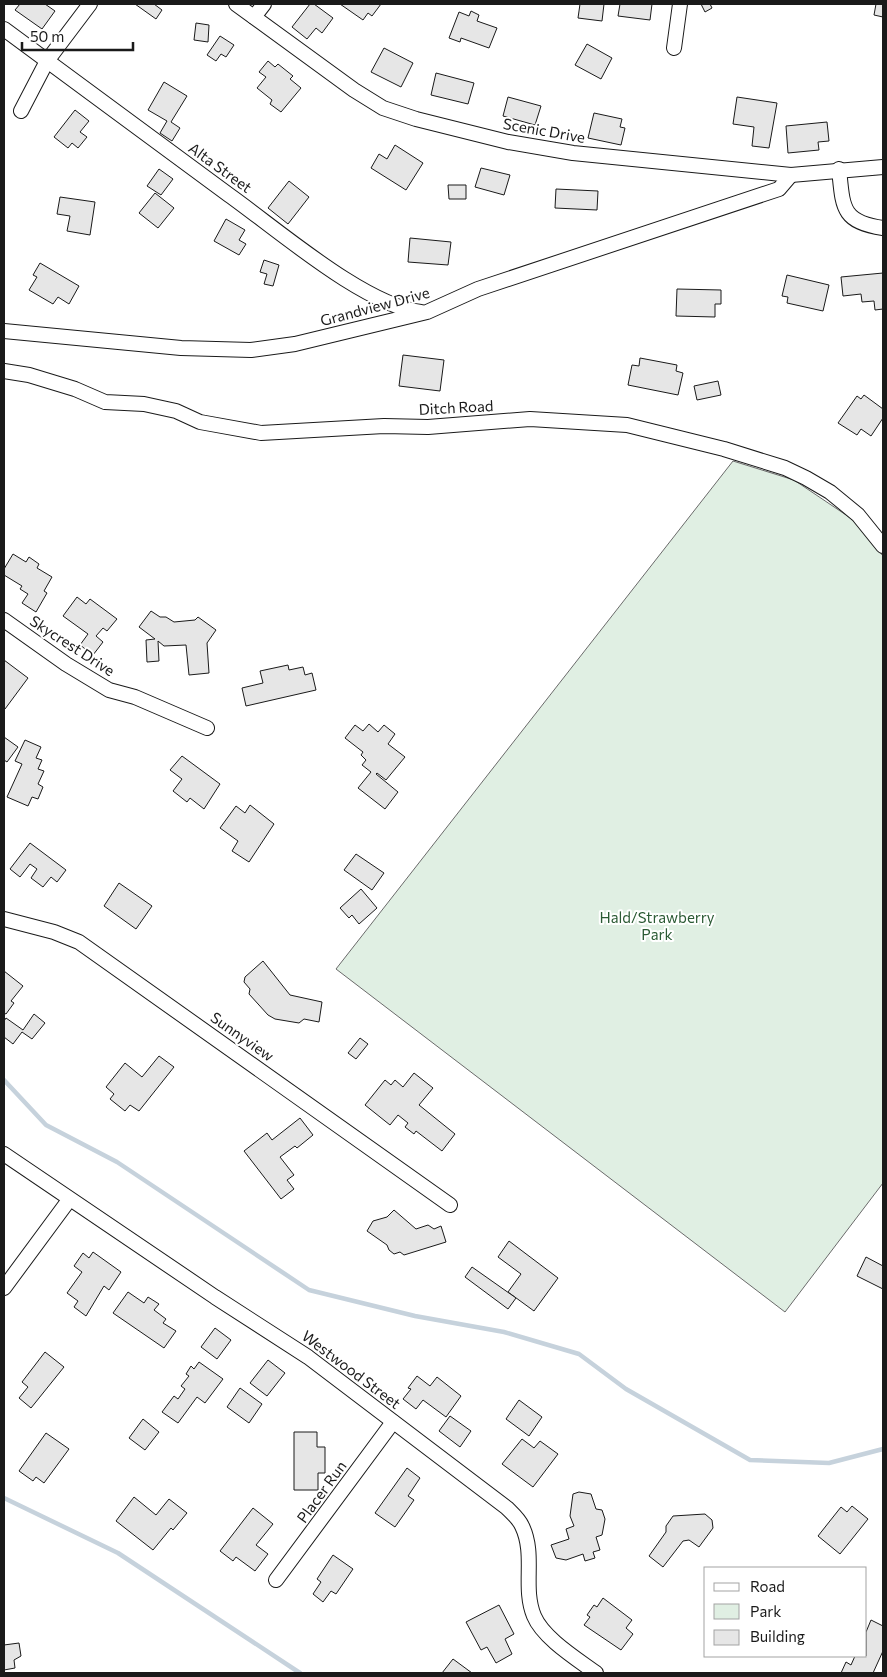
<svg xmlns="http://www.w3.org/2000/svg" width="887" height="1677" viewBox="0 0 887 1677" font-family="Commissioner,sans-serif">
  <rect width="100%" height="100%" fill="#fff"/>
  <!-- green -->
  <polygon fill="#e0efe3" stroke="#6a6a6a" points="733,461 794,480 852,519 883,556 883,1183 785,1312 336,969"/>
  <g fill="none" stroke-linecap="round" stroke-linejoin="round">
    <!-- stream -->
    <g stroke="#c6d2dc" stroke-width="4.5">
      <polyline points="4,1080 46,1125 117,1162 309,1290 415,1316 504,1332 579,1354 626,1389 750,1460 829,1463 883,1449"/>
      <polyline points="4,1498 118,1553 300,1673"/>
    </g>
  </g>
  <!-- building -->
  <g fill="#e6e6e6" stroke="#1a1a1a">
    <polygon points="20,4 45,4 55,11 42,29 15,10"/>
    <polygon points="135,4 154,4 162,10 156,19"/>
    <polygon points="310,4 314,4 333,18 322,33 316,28 307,39 292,27"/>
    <polygon points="340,4 381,4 372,16 368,13 363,20"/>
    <polygon points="580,4 604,4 602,21 578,18"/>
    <polygon points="620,4 652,4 650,20 618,16"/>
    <polygon points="701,4 710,4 712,8 705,12"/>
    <polygon points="876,4 883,4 883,17 874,15"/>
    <polygon points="471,11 479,15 477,21 497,28 489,48 461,38 460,42 449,38 459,12 469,16"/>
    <polygon points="196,23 209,25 208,42 194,40"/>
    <polygon points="220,36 234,45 226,57 221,54 216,61 207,55"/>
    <polygon points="587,44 612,58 601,79 575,65"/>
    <polygon points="384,48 413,63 401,87 371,72"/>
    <polygon points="268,61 275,67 278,64 293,76 290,79 301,88 281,112 270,104 272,100 257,88 266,77 259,72"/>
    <polygon points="436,73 474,83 468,104 431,95"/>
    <polygon points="164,82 187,96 171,122 180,128 172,141 160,133 167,121 148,110"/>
    <polygon points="508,97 541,106 535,125 503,116"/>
    <polygon points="737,97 777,103 769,148 752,146 754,127 733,124"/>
    <polygon points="75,110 89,121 80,132 87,137 78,148 72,143 68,148 54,137"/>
    <polygon points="594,113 622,119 620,127 625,128 621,145 588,138"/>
    <polygon points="827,122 829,141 818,142 819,150 788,153 786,126"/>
    <polygon points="395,145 423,163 406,190 371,168 379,154 387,159"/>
    <polygon points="481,168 510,175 504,195 475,187"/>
    <polygon points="159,169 173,179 161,195 147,186"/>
    <polygon points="289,181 309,197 288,224 268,208"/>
    <polygon points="448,185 466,185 466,199 449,199"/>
    <polygon points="556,189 598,191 597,210 555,208"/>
    <polygon points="155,193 174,208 158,228 139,213"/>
    <polygon points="60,197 95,202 90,235 67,231 70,216 57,214"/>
    <polygon points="226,219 245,230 239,240 246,244 239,255 214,241"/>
    <polygon points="410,238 451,242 448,265 408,262"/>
    <polygon points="264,260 279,265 273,286 264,284 267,274 260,272"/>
    <polygon points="40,263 79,286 69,304 58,297 53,304 29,290 37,277 33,275"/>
    <polygon points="883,273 883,309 875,310 874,301 862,302 861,294 843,296 841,277"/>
    <polygon points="787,275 829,285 823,311 787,303 788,297 782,296"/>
    <polygon points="677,289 721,290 721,304 715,304 715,317 676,316"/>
    <polygon points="403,355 444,360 440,391 399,386"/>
    <polygon points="640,358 677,365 676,371 683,373 678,395 628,385 632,365 639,366"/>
    <polygon points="718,381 721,395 697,400 694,386"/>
    <polygon points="864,395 883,409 883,418 871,436 861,429 857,435 838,423 857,396 861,399"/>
    <polygon points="13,554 26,562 29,557 39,564 37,568 52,577 44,591 47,593 36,612 22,603 28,594 20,589 22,586 4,575 4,569"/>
    <polygon points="77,597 86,604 90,599 117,619 107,631 103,628 96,636 103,642 93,655 80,645 88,634 63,616"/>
    <polygon points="151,611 160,617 166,617 174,622 195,620 198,617 216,630 207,643 209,673 189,675 186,645 164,646 158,641 159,661 147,662 146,640 155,639 139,627"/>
    <polygon points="4,660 28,678 5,709 4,708"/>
    <polygon points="288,665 289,670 303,667 305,675 312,673 316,690 246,706 242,688 263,683 260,671"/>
    <polygon points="369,724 378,732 384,725 395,734 388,744 405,757 386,780 377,773 376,774 398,792 385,809 358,788 371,772 362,765 366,760 361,755 363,752 345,738 355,725 363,731"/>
    <polygon points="4,737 18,747 7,762 4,760"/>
    <polygon points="25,740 41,747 36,758 42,760 38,769 44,771 38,784 43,787 38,799 32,797 28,806 7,797 22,764 15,761"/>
    <polygon points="182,756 220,784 204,809 190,798 187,802 173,791 182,779 170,770"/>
    <polygon points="250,805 274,824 249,862 232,851 238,841 220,828 236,806 245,813"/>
    <polygon points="30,843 66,870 57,882 51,877 43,887 31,878 37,869 30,864 20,877 10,869"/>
    <polygon points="356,854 384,873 372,890 344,870"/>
    <polygon points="119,883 152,906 136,929 104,906"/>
    <polygon points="361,889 377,908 359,924 352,915 349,918 340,908"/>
    <polygon points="263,961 290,995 322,1002 319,1022 304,1019 299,1023 275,1019 268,1015 249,994 250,989 244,982 245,977"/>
    <polygon points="4,971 23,986 11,1001 14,1003 6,1014 4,1013"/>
    <polygon points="34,1014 45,1023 32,1039 22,1032 13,1044 4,1037 4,1021 6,1018 23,1030"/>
    <polygon points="360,1038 368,1044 356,1059 348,1053"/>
    <polygon points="159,1056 174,1067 139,1111 130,1105 125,1111 110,1099 114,1094 106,1087 125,1063 142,1077"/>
    <polygon points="414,1073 433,1088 419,1105 455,1134 442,1151 416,1131 414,1134 405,1127 408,1123 398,1115 390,1125 365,1105 385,1080 391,1085 395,1080 403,1087"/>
    <polygon points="300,1118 313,1135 297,1148 295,1146 280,1157 294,1175 287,1180 294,1189 281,1199 244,1151 267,1133 272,1140"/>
    <polygon points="394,1210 416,1229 428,1225 434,1229 441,1226 446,1242 404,1255 400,1252 394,1254 389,1250 387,1245 367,1231 373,1221 387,1217"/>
    <polygon points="509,1241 558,1278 534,1311 508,1292 521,1274 498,1257"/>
    <polygon points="93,1252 121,1272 109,1290 104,1286 86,1316 74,1307 78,1301 67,1293 82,1272 74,1266 83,1253 89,1258"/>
    <polygon points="866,1257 883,1266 883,1289 857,1276"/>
    <polygon points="472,1267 516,1298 508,1309 465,1277"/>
    <polygon points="128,1292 144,1303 148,1297 159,1304 154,1310 166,1319 163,1323 176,1331 164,1348 113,1313"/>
    <polygon points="215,1328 231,1340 217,1359 201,1347"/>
    <polygon points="45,1352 64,1367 31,1408 19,1398 28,1387 22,1382"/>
    <polygon points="268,1360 285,1373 267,1396 250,1383"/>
    <polygon points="199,1362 223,1379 205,1403 197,1397 178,1423 162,1412 174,1396 178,1399 185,1389 181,1386 189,1376 186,1374 191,1366 194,1369"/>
    <polygon points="417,1376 430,1386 437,1377 461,1396 446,1417 423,1400 416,1409 403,1399 411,1389 408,1388"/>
    <polygon points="240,1388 262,1404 249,1423 227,1407"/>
    <polygon points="519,1400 542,1417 529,1436 506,1419"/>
    <polygon points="450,1416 471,1431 460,1447 439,1431"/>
    <polygon points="143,1419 159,1432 145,1450 129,1438"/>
    <polygon points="294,1432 317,1432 317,1447 325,1447 325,1473 318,1473 318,1490 294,1490"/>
    <polygon points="46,1433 69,1449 44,1483 36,1477 33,1481 19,1471"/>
    <polygon points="522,1439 534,1448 540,1441 558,1454 533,1487 502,1464"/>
    <polygon points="407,1468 420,1478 408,1496 414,1500 395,1527 375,1513"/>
    <polygon points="579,1492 591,1494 596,1509 602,1510 605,1519 602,1535 596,1537 600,1550 593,1552 595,1558 585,1561 583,1554 566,1560 556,1558 551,1545 569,1539 566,1529 574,1526 570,1516 573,1494"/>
    <polygon points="134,1497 156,1515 169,1499 187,1513 173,1530 171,1528 153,1550 116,1521"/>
    <polygon points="852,1506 868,1519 840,1554 818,1536 841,1507 847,1512"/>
    <polygon points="253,1508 273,1524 256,1545 268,1554 255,1571 236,1557 233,1561 220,1551"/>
    <polygon points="705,1514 712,1520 713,1528 699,1547 689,1540 683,1541 663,1567 649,1556 666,1532 666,1526 673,1516"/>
    <polygon points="333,1555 353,1569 336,1594 331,1591 323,1602 313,1594 321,1582 317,1579"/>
    <polygon points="603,1598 632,1620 626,1628 633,1634 621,1650 584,1625 590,1617 587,1615 594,1605 597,1607"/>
    <polygon points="499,1605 514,1634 505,1639 512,1654 496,1663 487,1647 481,1650 466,1622"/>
    <polygon points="871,1620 883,1626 883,1651 873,1673 841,1673 846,1662 851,1665 855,1656 866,1656 866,1632"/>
    <polygon points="19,1643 21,1656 14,1660 15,1668 4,1670 4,1645"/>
    <polygon points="453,1659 472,1673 442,1673"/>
  </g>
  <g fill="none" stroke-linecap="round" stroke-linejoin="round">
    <!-- minor casing -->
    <g stroke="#1a1a1a" stroke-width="16">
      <g id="minor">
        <polyline points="236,4 354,90 383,108 416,119 508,142 573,153 791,175 883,167"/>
        <polyline points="254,17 264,4"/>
        <path d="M4 29C79 85 154 139 229 195 277 229 365 306 421 312"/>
        <polyline points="674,48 680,4"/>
        <polyline points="21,111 47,61 90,4"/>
        <path d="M839 169C843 207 841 222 883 228"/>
        <polyline points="4,331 181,348 251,350 295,344 427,312 478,289 779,189 791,175"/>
        <polyline points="4,371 29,375 75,389 105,402 144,404 176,411 200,422 261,433 384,426 428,427 530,419 627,425 724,449 785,468 806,478 830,492 858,515 883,546"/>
        <polyline points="4,620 66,664 109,690 135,697 207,728"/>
        <polyline points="4,919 54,932 79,942 450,1205"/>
        <path d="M4 1154 215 1297 308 1357 507 1508C512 1513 519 1519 522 1526 536 1555 522 1587 534 1616 543 1638 577 1659 596 1673"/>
        <polyline points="4,1288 69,1200"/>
        <polyline points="276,1580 393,1422"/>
      </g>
    </g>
    <!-- minor -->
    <use href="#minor" stroke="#fff" stroke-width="14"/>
  </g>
  <g text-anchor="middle" stroke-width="4" stroke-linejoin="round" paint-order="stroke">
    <!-- street labels -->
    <g font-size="15" fill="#1a1a1a" stroke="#fff">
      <text transform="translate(544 131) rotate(10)" y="5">Scenic Drive</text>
      <text transform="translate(220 168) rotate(36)" y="5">Alta Street</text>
      <text transform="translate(375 307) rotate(-15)" y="5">Grandview Drive</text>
      <text transform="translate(456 408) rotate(-3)" y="5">Ditch Road</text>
      <text transform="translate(72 646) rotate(33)" y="5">Skycrest Drive</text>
      <text transform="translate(242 1037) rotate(35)" y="5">Sunnyview</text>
      <text transform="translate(351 1370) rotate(37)" y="5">Westwood Street</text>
      <text transform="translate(322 1492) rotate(-54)" y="5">Placer Run</text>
    </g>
    <!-- park labels -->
    <g font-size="15" fill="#2b5a34" stroke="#fff">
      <text x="657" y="923">Hald/Strawberry<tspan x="657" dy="17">Park</tspan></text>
    </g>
  </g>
  <!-- border -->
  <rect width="887" height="1677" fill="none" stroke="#1a1a1a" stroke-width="10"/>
  <!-- legend -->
  <rect x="704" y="1567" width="162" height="90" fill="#ffffff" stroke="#a3a3a3"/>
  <rect x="714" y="1583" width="25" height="8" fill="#ffffff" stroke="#a3a3a3"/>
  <text x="750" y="1592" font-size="15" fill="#1a1a1a">Road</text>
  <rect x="714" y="1604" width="25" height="15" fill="#e0efe3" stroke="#a3a3a3"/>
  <text x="750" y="1617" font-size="15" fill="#1a1a1a">Park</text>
  <rect x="714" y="1630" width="25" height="15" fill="#e6e6e6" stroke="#a3a3a3"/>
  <text x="750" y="1642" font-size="15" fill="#1a1a1a">Building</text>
  <!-- scale -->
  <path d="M22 42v8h111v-8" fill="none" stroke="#1a1a1a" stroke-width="2.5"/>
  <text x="30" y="42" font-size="15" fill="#1a1a1a" stroke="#ffffff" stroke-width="4" paint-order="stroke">50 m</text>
</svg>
